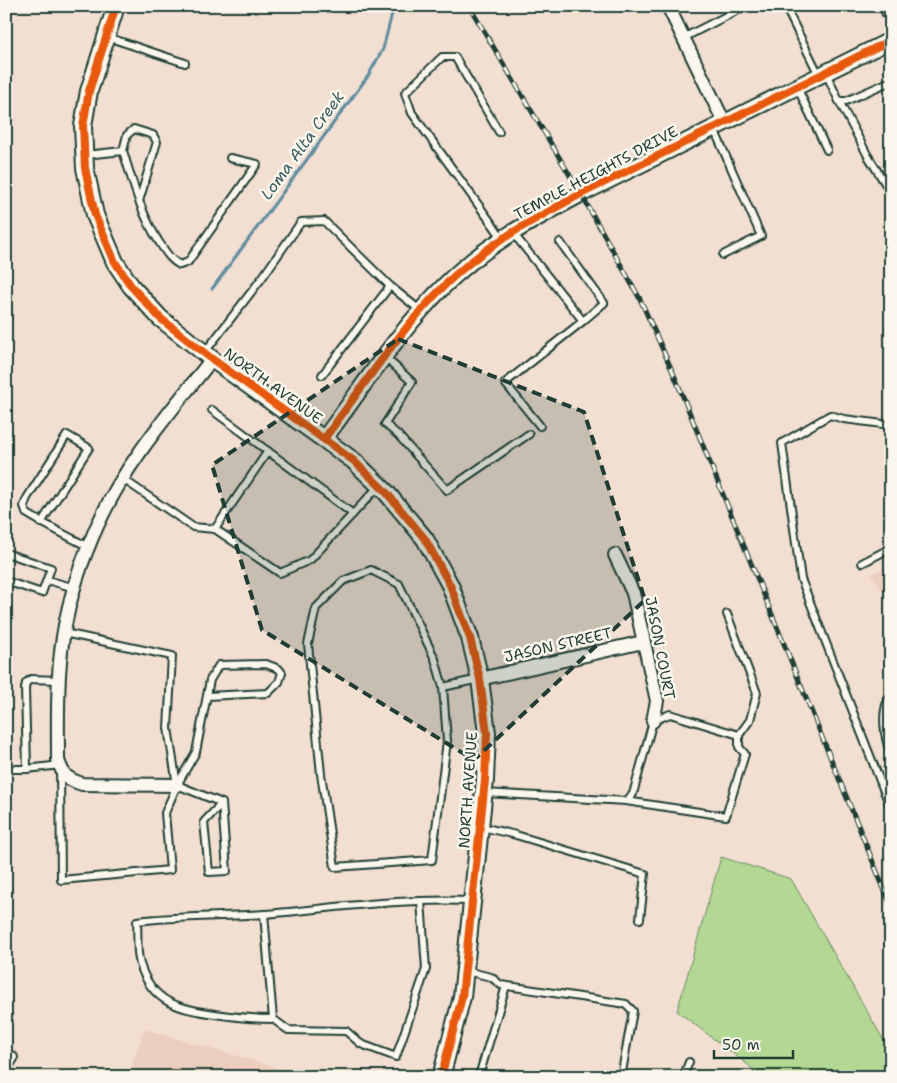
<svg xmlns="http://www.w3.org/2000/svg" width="897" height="1083" viewBox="0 0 897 1083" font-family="'Shantell Sans',sans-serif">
  <rect width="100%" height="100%" fill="#f2dfd1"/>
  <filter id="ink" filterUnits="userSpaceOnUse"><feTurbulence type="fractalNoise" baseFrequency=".02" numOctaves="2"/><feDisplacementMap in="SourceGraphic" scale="10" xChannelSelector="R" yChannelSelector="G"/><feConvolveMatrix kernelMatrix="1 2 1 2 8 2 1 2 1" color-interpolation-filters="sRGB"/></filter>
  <g filter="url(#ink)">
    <!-- built -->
    <g fill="#eccebe">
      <polygon points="891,564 891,605 872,574"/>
      <polygon points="144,1029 309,1077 128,1077"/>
    </g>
    <!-- green -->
    <polygon fill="#b2d893" stroke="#688a64" points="721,857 791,879 891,1053 891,1077 752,1077 752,1068 677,1011"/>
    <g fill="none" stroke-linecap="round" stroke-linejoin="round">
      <!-- stream -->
      <polyline stroke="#608da1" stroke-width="3" points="212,289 368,76 383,49 394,6"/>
      <!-- service casing -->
      <g stroke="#1f3d34" stroke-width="10">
        <g id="service">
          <polyline points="785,6 819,75"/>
          <polyline points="884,10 891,24"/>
          <polyline points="107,37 185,63"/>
          <polyline points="683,38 746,6"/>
          <polyline points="826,73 839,101 846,101 891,81"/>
          <polyline points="797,87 827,150"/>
          <polyline points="839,101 868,156 886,185"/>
          <polyline points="714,129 761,236 723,255"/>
          <polyline points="499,132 455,57 442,57 405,93 412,113 503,239"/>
          <polyline points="123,151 127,135 134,129 153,135 157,142 139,201"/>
          <path d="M85 155 123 151C133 183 141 214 159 242 166 252 170 260 180 265L188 262 257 164 230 158"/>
          <polyline points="513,233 583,321 604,303 560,242"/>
          <polyline points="205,352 262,278 301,222 324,221 390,286 421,311"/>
          <polyline points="385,357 412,382 385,424 398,435 447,490 529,434"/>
          <polyline points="322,375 390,286"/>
          <polyline points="212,410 353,514"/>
          <polyline points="891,425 844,419 830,415 782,443 801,579 891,809"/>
          <polyline points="540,426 505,383 583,321"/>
          <polyline points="123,479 193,527 215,529 280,573 310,560 378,487"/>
          <path d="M41 523 89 448 67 435 27 498 24 506 26 513C47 526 67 536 89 547"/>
          <polyline points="215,529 268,451"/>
          <polyline points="6,553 51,568 42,593 6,581"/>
          <polyline points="862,563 891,548"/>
          <polyline points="47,580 75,588"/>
          <polyline points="64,633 172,656 168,728 177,785"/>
          <polyline points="59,680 31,679 26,683 25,688 27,769 60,765 61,880 170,870 165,813 177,785 196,752 210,680 219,665 266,664 279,669 282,673 279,682 268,693 207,696"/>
          <polyline points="443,687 435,659 399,584 371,570 343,581 316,608 308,644 321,774 335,867 432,860 447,741 443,687 479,679"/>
          <path d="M891 696C880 708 884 740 891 753"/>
          <polyline points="6,769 27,769"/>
          <polyline points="177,785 222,803 227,871 209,872 204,822 222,803"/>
          <polyline points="485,793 626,801 633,794 653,721 670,714 739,735"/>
          <polyline points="626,801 726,816 745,754 739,747 739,735 750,720 757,693 727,614"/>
          <polyline points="482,827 516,835 645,874 640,919"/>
          <polyline points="264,914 273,1019 288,1030 346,1031 361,1044 396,1057 426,969 421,901"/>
          <polyline points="466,971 491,977 501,985 626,1004 633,1011 621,1077"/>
          <path d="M273 1019C253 1019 235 1017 215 1014 179 1009 152 1003 140 964 136 951 138 935 137 921 180 916 223 917 266 914 334 908 403 898 471 901"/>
          <polyline points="479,1076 506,986"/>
          <polyline points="683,1077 689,1062"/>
        </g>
      </g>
      <!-- minor casing -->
      <g stroke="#1f3d34" stroke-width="16">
        <g id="minor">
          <polyline points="668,6 724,122"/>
          <polyline points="615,555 633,593 657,701 653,721"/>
          <polyline points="480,679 643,642"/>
          <path d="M177 785 82 784C67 779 63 776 58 760 58 728 57 695 60 662 66 589 97 512 140 452 162 420 188 390 212 359"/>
          <polyline points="6,1065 11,1058"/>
        </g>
      </g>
      <!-- tertiary casing -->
      <g stroke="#1f3d34" stroke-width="19">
        <path id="tertiary" d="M324 439C363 387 399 330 446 284 484 246 534 219 581 194L891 40"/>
      </g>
      <!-- secondary casing -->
      <g stroke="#1f3d34" stroke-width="20">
        <polyline id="secondary" points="116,6 89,91 83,126 85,168 95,215 115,262 131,286 160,318 212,359 354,461 386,492 425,539 450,585 470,638 480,679 487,733 485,780 462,997 441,1077"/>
      </g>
      <!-- service -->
      <use href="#service" stroke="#fbf7ec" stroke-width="6"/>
      <!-- minor -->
      <use href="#minor" stroke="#fbf7ec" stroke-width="12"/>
      <!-- tertiary -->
      <use href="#tertiary" stroke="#fbf7ec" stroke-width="15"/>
      <!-- secondary -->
      <use href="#secondary" stroke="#fbf7ec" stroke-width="16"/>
      <!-- rail casing -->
      <g stroke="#1f3d34" stroke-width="5">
        <polyline id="rail" points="469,6 581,194 640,299 675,377 891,906"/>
      </g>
      <!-- rail -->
      <use href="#rail" stroke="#fbf7ec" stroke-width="3" stroke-dasharray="9" stroke-linecap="butt"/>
      <!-- cycleway casing -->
      <g stroke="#fbf7ec" stroke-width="11">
        <g id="cycleway">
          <polyline points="116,6 89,91 83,126 85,168 95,215 115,262 131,286 160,318 212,359 354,461 386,492 425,539 450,585 470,638 480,679 487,733 485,780 462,997 441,1077"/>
          <path d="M324 439C363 387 399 330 446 284 484 246 534 219 581 194L891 40"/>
        </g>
      </g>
      <!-- cycleway -->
      <use href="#cycleway" stroke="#e8590c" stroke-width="8"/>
    </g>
  </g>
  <!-- marked area -->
  <path fill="#1f3d34" fill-opacity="0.2" stroke="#1f3d34" stroke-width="4" stroke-dasharray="10 6" stroke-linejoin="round" d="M398 339 584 412 645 600 474 760 262 630 212 465Z"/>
  <g text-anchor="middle" stroke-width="5" stroke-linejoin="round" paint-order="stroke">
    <!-- street labels -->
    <g font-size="15" fill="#1f3d34" stroke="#fbf7ec">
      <text transform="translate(596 173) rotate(-28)" y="5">TEMPLE HEIGHTS DRIVE</text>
      <text transform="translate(273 386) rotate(36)" y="5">NORTH AVENUE</text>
      <text transform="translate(558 645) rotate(-13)" y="5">JASON STREET</text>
      <text transform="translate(660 648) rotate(79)" y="5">JASON COURT</text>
      <text transform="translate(468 790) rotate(-86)" y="5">NORTH AVENUE</text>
    </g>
    <!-- water labels -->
    <g font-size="16" font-style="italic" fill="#3a5e62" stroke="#fbf7ec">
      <text transform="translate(302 145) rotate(-54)" y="6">Loma Alta Creek</text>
    </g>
  </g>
  <!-- margin -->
  <rect width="897" height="1083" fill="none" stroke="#fbf7ec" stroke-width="25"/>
  <rect x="12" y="12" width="872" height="1058" fill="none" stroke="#1f3d34" stroke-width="2" filter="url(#ink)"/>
  <!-- scale -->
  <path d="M714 1050v8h79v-8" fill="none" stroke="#1f3d34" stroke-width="2.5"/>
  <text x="722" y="1050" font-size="15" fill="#1f3d34" stroke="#fbf7ec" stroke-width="4" paint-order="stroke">50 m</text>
</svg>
